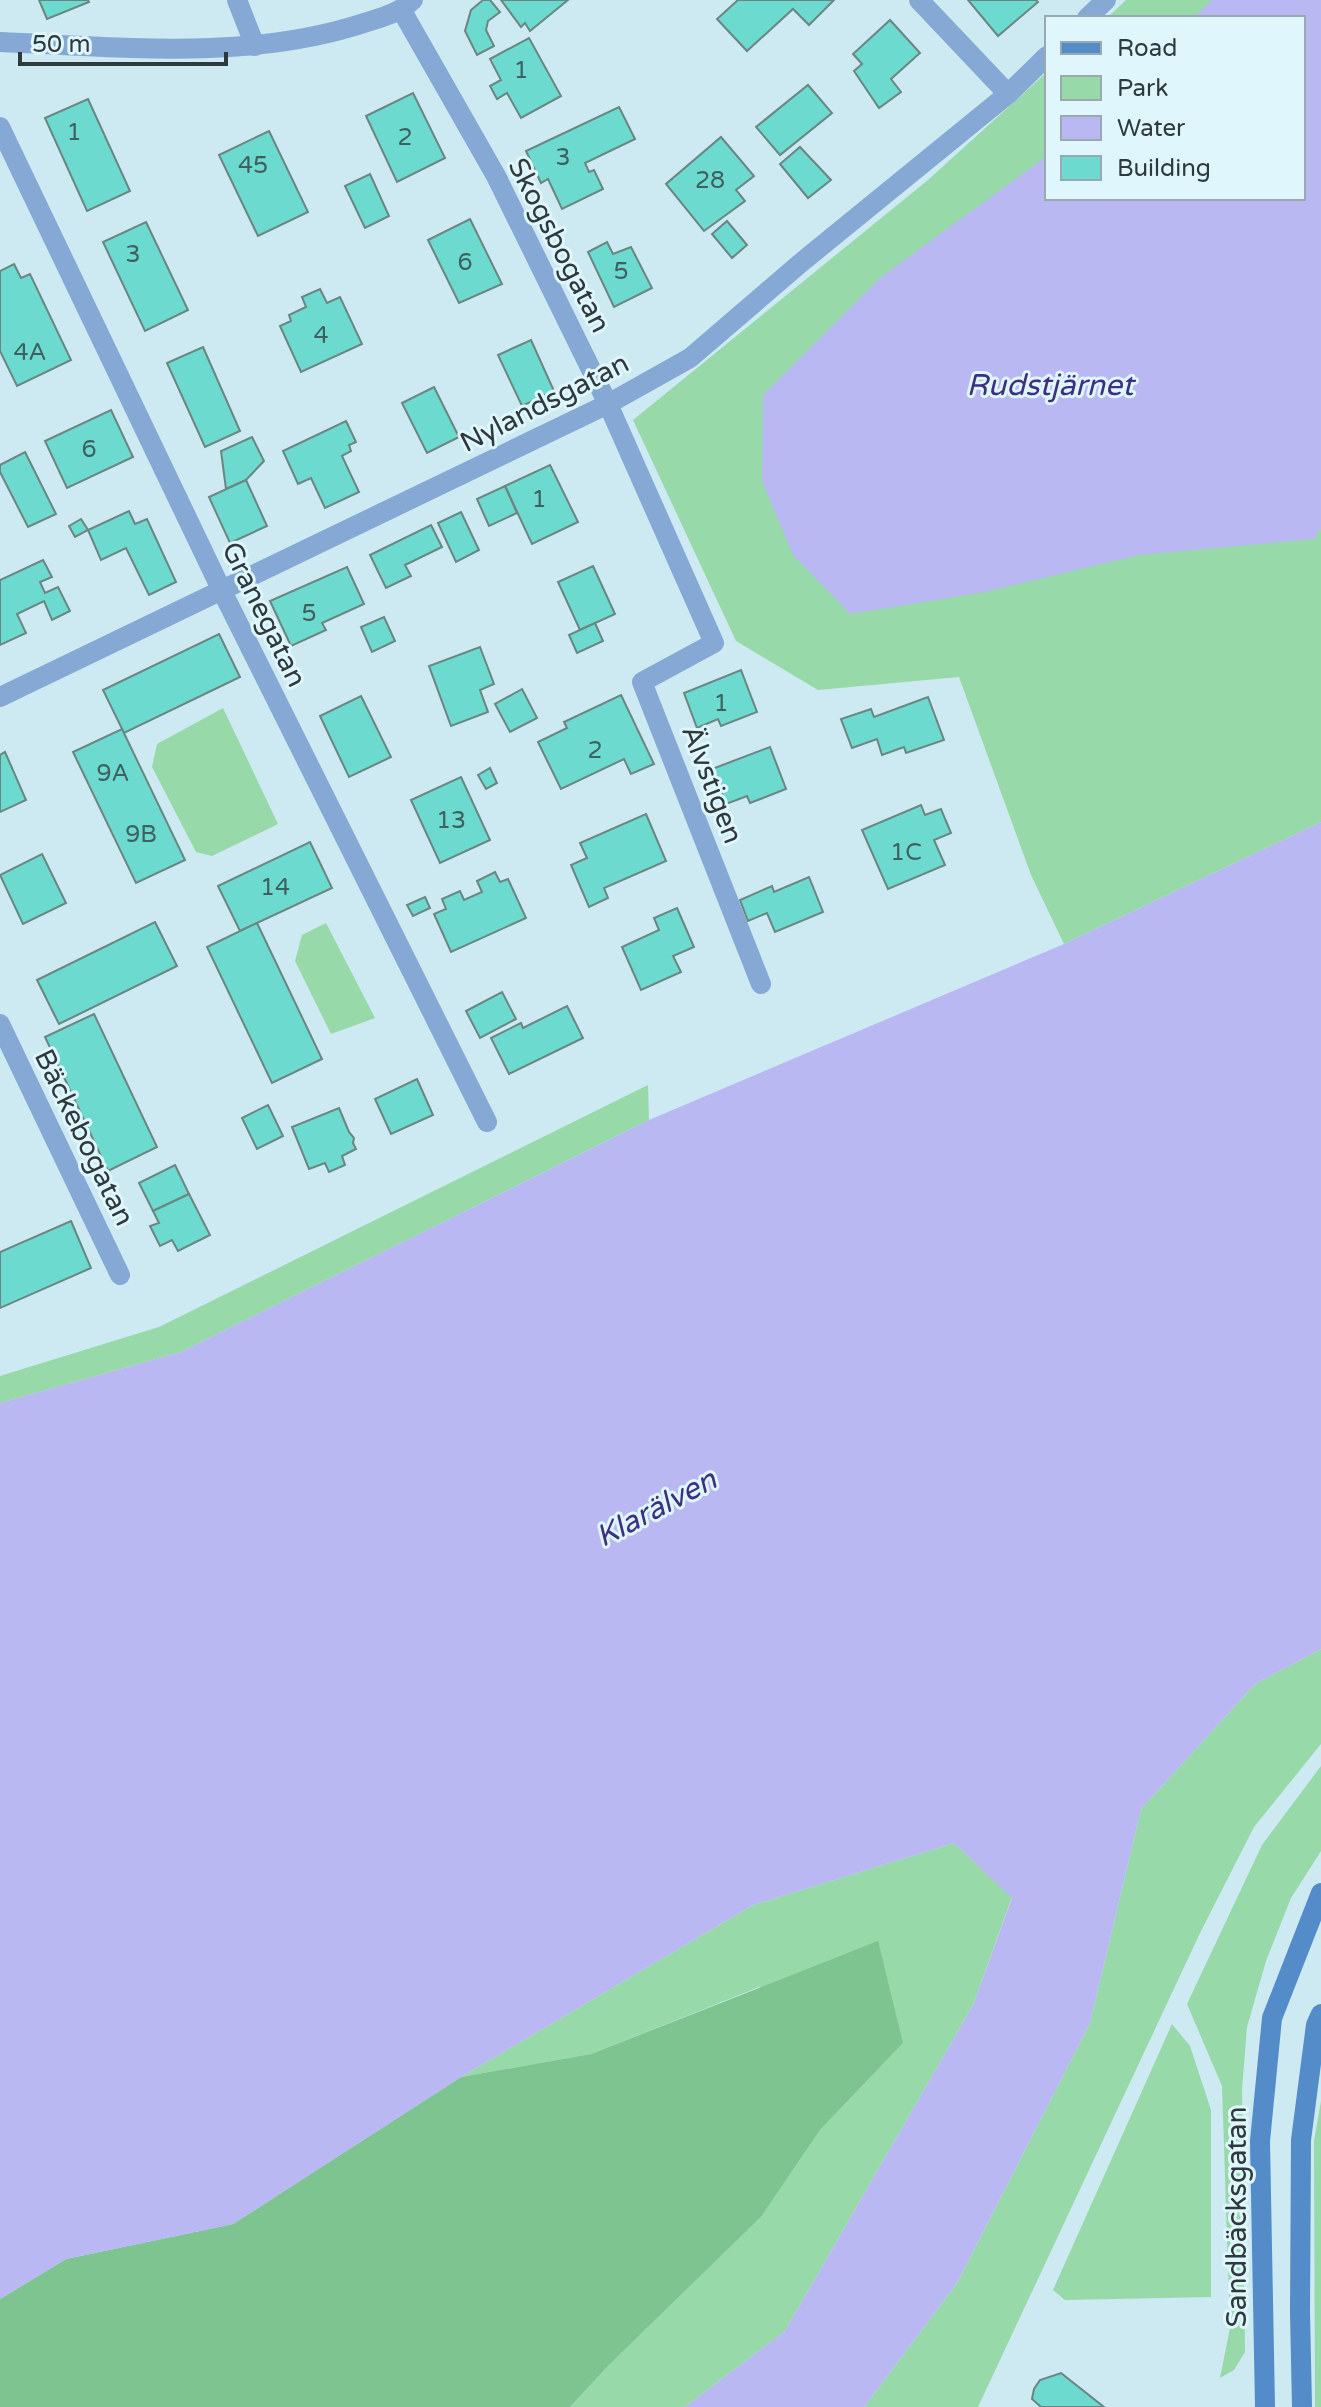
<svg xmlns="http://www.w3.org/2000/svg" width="1321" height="2407" viewBox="0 0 1321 2407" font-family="'Varela Round',sans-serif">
  <rect width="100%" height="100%" fill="#cde9f2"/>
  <!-- green -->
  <g fill="#97d9a8">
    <polygon points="1126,0 1321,0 1321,822 1064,944 1031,875 959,677 818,690 736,641 633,420 928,180 1047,72 1047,198 1303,198 1303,18 1107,18"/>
    <polygon points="223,708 278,824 212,856 196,852 152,767 157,744"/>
    <polygon points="326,923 375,1018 331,1034 295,961 302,935"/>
    <polygon points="648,1085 649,1120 181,1352 0,1403 0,1376 159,1327"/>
    <polygon points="1321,1649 1321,1744 1254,1827 1200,1933 978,2407 864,2407 957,2283 1090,2023 1141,1809 1255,1684"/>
    <polygon points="1321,1766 1321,1851 1291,1898 1266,1961 1247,2027 1242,2090 1245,2352 1234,2370 1220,2378 1230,2328 1222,2086 1187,2004 1262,1845"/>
    <polygon points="954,1843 1012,1897 973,2005 785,2331 685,2407 570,2407 608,2366 761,2217 820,2130 903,2043 759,1987 591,2054 461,2077 753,1905"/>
    <polygon points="1172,2024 1190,2046 1211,2110 1211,2297 1065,2300 1053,2290"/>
    <polygon points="1321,2101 1321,2407 1315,2407 1314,2141"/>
  </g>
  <!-- forest -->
  <polygon fill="#7dc490" points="878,1941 903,2043 820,2130 761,2217 608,2366 570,2407 0,2407 0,2299 66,2259 233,2224 461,2077 591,2054"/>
  <!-- water -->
  <g fill="#bab8f3">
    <polygon points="1212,0 1321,0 1321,528 1314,539 1139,555 985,592 850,614 793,555 762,481 763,395 881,277 1047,156 1047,198 1303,198 1303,18 1193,18"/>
    <polygon points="1321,822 1321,1649 1255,1684 1141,1809 1090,2023 957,2283 864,2407 685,2407 785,2331 973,2005 1012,1898 954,1843 753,1905 461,2077 233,2224 66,2259 0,2299 0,1403 181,1352 649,1120 1064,944"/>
  </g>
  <!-- building -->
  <g fill="#6cdace" stroke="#6a8682" stroke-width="2">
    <polygon points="39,0 88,0 89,2 47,19"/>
    <polygon points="483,0 490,0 500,12 488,21 486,30 494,46 477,55 465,31 471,10"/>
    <polygon points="501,0 568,0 530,31 525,23 521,27"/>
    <polygon points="738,0 834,0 809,25 793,9 747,51 717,19"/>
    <polygon points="968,0 1036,0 1038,2 998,36"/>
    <polygon points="890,20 920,53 891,79 901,92 879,108 854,71 862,64 853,54"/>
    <polygon points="529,38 561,96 521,118 507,93 497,99 490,86 501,80 490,59"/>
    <polygon points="808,85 832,113 780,155 756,127"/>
    <polygon points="413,93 445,158 397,182 366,116"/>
    <polygon points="88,99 130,191 87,211 45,118"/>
    <polygon points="619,107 635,139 585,163 589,172 594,170 603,189 562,209 548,179 541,183 526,151"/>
    <polygon points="269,131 308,212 258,236 219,155"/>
    <polygon points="721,137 754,176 736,190 745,201 704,231 666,184"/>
    <polygon points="800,147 831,180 808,198 780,164"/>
    <polygon points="370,174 389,216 365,228 345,186"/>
    <polygon points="470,219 502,284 459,303 428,240"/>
    <polygon points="727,221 747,245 732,258 712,234"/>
    <polygon points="146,222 188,310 145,331 103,242"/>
    <polygon points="607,242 613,254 631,247 652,288 614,307 588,252"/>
    <polygon points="14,264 21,278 30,274 71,360 17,386 0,351 0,271"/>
    <polygon points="320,289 327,303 340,297 362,344 301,372 280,326 291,321 289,315 306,307 302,297"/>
    <polygon points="531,340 554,391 522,406 498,355"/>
    <polygon points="203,347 240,431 205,447 167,363"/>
    <polygon points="434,387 459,437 427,453 402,403"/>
    <polygon points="111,410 133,457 67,488 45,441"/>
    <polygon points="346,421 356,442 349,445 351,451 342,456 359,492 325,508 311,478 298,484 283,451"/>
    <polygon points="252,437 264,461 246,480 226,489 221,451"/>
    <polygon points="25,452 56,514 28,527 0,472 0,465"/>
    <polygon points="550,465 578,522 532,544 505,486"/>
    <polygon points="246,480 267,526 230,543 209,497"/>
    <polygon points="505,486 517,513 489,526 477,499"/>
    <polygon points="129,511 135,524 147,519 176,582 149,595 126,548 101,560 88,530"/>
    <polygon points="461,512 479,550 456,562 438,523"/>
    <polygon points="81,519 88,530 75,537 69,526"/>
    <polygon points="431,525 442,547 405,565 411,576 386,588 370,555"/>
    <polygon points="43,560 52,577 40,582 45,593 58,587 70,611 52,620 44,601 17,614 26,633 0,645 0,580"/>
    <polygon points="593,566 615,614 580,630 558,582"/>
    <polygon points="347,567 364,604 322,623 326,630 291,646 270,601"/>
    <polygon points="384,617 395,641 372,652 361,627"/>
    <polygon points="595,623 603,641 577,653 569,635"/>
    <polygon points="219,634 240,677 124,733 103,690"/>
    <polygon points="480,647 494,684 480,690 488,712 451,726 429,666"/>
    <polygon points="741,670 757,712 721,726 718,719 697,728 684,693"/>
    <polygon points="522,689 537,718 510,732 495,704"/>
    <polygon points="621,695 654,764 631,774 624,759 561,789 538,742 567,728 564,722"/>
    <polygon points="361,696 391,757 349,777 320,716"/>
    <polygon points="928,697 944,740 906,753 904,747 882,755 877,739 852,748 841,719 871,709 874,717"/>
    <polygon points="122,729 185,860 136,883 73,752"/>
    <polygon points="770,747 786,789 750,803 747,796 726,804 712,769"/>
    <polygon points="5,752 26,800 0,812 0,755"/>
    <polygon points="490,768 497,783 486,789 478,775"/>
    <polygon points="461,777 490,840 440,863 411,800"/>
    <polygon points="921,805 925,815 941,809 951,833 934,840 945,865 888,889 862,830"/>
    <polygon points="646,814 666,861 604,888 608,898 589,907 571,865 587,858 580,843"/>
    <polygon points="310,842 332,888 240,931 218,886"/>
    <polygon points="42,854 66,903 23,924 0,875"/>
    <polygon points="495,872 500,882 508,879 526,918 451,952 434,914 446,909 442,899 460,891 464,900 482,892 477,881"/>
    <polygon points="809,877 823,912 775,932 767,913 748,921 740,900 772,886 774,892"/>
    <polygon points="425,897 430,908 413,916 407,905"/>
    <polygon points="677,908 694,947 673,956 681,972 641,990 622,947 659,930 654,918"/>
    <polygon points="155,922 177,966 59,1024 37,980"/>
    <polygon points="257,923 322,1059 272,1083 207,947"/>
    <polygon points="502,992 516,1019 480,1038 466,1011"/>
    <polygon points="567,1006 583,1038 509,1074 491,1038 521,1023 523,1028"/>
    <polygon points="94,1014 157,1147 108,1171 45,1037"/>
    <polygon points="417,1079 433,1115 391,1134 375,1099"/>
    <polygon points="268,1105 283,1136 257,1149 242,1118"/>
    <polygon points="339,1108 349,1132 354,1138 353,1143 356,1149 342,1156 345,1165 329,1172 325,1163 309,1169 292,1127"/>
    <polygon points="175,1165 189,1194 153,1211 139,1183"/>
    <polygon points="189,1194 210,1235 178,1251 172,1240 160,1246 150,1226 159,1223 153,1211"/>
    <polygon points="71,1221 91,1268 0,1308 0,1252"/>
    <polygon points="1061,2373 1104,2407 1041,2407 1032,2399 1034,2389 1040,2380"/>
  </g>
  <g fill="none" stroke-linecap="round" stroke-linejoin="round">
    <!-- street -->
    <g stroke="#85a9d4" stroke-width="20">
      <polyline points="237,0 255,46"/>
      <polyline points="919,0 1008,94"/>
      <polyline points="402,11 496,176 608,404 714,643 642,682 761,984"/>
      <polyline points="1087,18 1106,0"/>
      <path d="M0 42C121 47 248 61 364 23 383 17 399 13 413 0"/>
      <polyline points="0,127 222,591 487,1122"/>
      <polyline points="0,697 608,404 690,358 803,261 1008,94 1047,56"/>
      <polyline points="0,1024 120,1275"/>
    </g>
    <!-- secondary -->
    <g stroke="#548bc9" stroke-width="20">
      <polyline points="1265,2407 1260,2141 1272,2018 1321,1893"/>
      <polyline points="1302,2407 1300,2312 1301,2140 1316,2025 1321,2014"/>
    </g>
  </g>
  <g text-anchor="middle" stroke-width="6" stroke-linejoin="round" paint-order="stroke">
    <!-- number labels -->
    <g font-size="24" fill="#3e6160">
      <text x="521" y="78">1</text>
      <text x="74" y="140">1</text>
      <text x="405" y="145">2</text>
      <text x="563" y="165">3</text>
      <text x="253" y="173">45</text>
      <text x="710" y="188">28</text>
      <text x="133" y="262">3</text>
      <text x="465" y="270">6</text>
      <text x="621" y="279">5</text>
      <text x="321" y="343">4</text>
      <text x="30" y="360">4A</text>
      <text x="89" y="457">6</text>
      <text x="539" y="507">1</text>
      <text x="309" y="621">5</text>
      <text x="721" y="711">1</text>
      <text x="595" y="758">2</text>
      <text x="113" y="781">9A</text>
      <text x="451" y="828">13</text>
      <text x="141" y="842">9B</text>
      <text x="906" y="860">1C</text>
      <text x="275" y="895">14</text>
    </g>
    <!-- street labels -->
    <g font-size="28" fill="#2e393c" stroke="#dff6fd">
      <text transform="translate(560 245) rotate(63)" y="10">Skogsbogatan</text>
      <text transform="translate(544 402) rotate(-27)" y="10">Nylandsgatan</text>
      <text transform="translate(265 614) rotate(64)" y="10">Granegatan</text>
      <text transform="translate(713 784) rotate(69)" y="10">Älvstigen</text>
      <text transform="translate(85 1137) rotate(64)" y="10">Bäckebogatan</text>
      <text transform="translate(1236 2217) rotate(-90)" y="10">Sandbäcksgatan</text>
    </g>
    <!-- water labels -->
    <g font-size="30" font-style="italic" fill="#3d2f82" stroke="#dff6fd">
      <text x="1050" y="395">Rudstjärnet</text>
      <text transform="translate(656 1508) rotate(-28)" y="10">Klarälven</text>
    </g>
  </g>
  <!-- legend -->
  <rect x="1045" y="16" width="260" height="184" fill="#dff6fd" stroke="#98aab0" stroke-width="2"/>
  <rect x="1061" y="42" width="40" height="12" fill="#548bc9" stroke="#98aab0" stroke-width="2"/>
  <text x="1117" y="56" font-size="24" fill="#2e393c">Road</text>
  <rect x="1061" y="76" width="40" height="24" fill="#97d9a8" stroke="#98aab0" stroke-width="2"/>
  <text x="1117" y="96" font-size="24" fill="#2e393c">Park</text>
  <rect x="1061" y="116" width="40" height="24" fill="#bab8f3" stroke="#98aab0" stroke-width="2"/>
  <text x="1117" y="136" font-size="24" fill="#2e393c">Water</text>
  <rect x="1061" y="156" width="40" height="24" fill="#6cdace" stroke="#98aab0" stroke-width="2"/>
  <text x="1117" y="176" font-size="24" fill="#2e393c">Building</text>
  <!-- scale -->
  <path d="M20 52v12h206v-12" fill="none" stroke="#2e393c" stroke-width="4"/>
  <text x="32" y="52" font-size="24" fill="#2e393c" stroke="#dff6fd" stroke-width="6" paint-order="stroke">50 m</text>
</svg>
